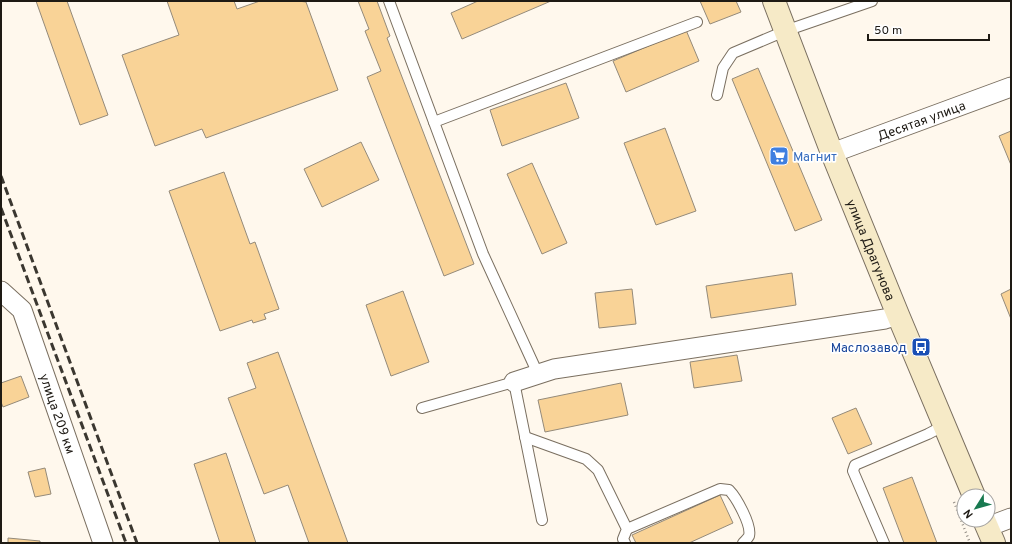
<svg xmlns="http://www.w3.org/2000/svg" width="1012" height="544" viewBox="0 0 1012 544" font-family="Overpass,sans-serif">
  <rect width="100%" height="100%" fill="#fff8ed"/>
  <!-- building -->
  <g fill="#f9d397" stroke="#948a7a">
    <polygon points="36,1 67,1 108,115 80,125"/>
    <polygon points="167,1 234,1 237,9 260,1 298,1 306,2 338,90 206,138 202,129 155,146 122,55 179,35"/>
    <polygon points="358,1 377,1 390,36 387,38 474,264 444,276 367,77 381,71 365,31 369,29"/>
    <polygon points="478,1 551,1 462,39 451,13"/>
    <polygon points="700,1 736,1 741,12 710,24"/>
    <polygon points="686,30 699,61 626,92 613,61"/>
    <polygon points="758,68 822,220 795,231 732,79"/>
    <polygon points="566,83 579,118 502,146 490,110"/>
    <polygon points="665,128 696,211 656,225 624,143"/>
    <polygon points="1011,131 1011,165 999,136"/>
    <polygon points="361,142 379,180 322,207 304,169"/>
    <polygon points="532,163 567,243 542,254 507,174"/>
    <polygon points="224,172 250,244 255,242 279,309 264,314 266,319 253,323 252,320 220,331 169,191"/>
    <polygon points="792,273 796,305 711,318 706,286"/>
    <polygon points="632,289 636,324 599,328 595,293"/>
    <polygon points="1011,289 1011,319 1001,294"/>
    <polygon points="403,291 429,362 391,376 366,305"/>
    <polygon points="278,352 348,543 309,543 288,485 264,494 228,398 256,388 247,363"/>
    <polygon points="737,355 742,381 694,388 690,362"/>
    <polygon points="21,376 29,397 3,407 1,402 1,383"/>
    <polygon points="621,383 628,415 545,432 538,400"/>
    <polygon points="856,408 872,444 848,454 832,418"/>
    <polygon points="226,453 256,543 220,543 194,464"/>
    <polygon points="45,468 51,494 35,497 28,472"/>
    <polygon points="912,477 937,543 904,543 883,488"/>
    <polygon points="720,495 733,523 689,543 636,543 632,535"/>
    <polygon points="8,538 40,541 40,543 8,543"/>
  </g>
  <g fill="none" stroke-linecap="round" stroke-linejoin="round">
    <!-- lane casing -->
    <g stroke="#7a6f60" stroke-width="12">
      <g id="lane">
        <polyline points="389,1 483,254 538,374"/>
        <polyline points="717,95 723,68 733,53 785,31 872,1"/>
        <polyline points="434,122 697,22"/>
        <polyline points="422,408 514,382 542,520"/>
        <polyline points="525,437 586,459 598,470 627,529 623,539 625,543"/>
        <path d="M627 529 720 489 729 490C736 497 752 525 749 536 748 538 745 541 743 543"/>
        <polyline points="884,543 853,471 855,465 928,434 945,425"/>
      </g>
    </g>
    <!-- street casing -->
    <g stroke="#7a6f60" stroke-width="21">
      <g id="street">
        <path id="s1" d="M832 153 1011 87"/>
        <path id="s2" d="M1 291 22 310 103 543"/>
        <polyline points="514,382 554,369 885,319 898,315"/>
        <polyline points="987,527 1011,518"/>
      </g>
    </g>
    <!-- secondary casing -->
    <g stroke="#7a6f60" stroke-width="24">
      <g id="secondary">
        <path id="s3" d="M774 1 832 153 898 315 974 496"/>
        <polyline points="984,520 994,543"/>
      </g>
    </g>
    <!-- path -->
    <polyline stroke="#969088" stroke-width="2.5" stroke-dasharray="1 3" stroke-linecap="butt" points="954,502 970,543"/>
    <!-- lane -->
    <use href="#lane" stroke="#fff" stroke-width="10"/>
    <!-- street -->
    <use href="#street" stroke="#fff" stroke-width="19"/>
    <!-- secondary -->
    <use href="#secondary" stroke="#f6eac7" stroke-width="22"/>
    <!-- rail -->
    <g stroke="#3b3730" stroke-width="3" stroke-dasharray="8 4" stroke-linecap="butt">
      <polyline points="1,176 137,543"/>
      <polyline points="1,208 126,543"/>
    </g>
  </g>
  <!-- icons -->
  <defs>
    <g id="supermarket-square" transform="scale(1)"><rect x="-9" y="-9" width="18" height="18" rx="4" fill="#3f7fe0" stroke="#fff"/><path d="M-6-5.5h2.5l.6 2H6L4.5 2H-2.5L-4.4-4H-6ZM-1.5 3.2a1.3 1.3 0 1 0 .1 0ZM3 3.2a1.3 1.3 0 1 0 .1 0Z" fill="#fff"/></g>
    <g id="bus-square" transform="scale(1)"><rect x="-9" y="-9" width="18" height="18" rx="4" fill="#1a4fb4" stroke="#fff"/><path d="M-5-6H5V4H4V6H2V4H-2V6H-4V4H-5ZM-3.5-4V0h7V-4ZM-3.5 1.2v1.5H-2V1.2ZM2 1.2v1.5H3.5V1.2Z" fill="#fff"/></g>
  </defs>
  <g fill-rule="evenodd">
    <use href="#supermarket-square" x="779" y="156"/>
    <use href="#bus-square" x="921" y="347"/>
  </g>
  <g text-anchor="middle" stroke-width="3.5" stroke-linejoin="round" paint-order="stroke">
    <!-- street labels -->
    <g font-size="13" fill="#1e1a14" stroke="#fff">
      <text dy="5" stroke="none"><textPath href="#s1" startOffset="95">Десятая улица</textPath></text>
      <text dy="5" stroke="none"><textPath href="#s3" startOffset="267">улица Драгунова</textPath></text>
      <text dy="5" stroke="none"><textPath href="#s2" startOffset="138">улица 209 км</textPath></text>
    </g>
    <!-- shop labels -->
    <g font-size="13" fill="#366cbe" stroke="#fff" text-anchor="start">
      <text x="793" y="161">Магнит</text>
    </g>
    <!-- transit labels -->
    <g font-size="13" fill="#164399" stroke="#fff" text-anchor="end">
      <text x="907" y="352">Маслозавод</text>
    </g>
  </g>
  <!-- border -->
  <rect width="1012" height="544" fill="none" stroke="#1e1a14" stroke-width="4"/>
  <!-- north arrow -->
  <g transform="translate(976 508) rotate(233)"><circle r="19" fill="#ffffff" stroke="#a5a3a1"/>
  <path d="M0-3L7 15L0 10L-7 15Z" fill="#187950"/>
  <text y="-6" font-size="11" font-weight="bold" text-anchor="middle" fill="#1e1a14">N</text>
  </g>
  <!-- scale -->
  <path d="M868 34v6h121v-6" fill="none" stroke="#1e1a14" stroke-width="2"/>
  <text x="874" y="34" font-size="12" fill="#1e1a14" stroke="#ffffff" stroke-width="3" paint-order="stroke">50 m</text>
</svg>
